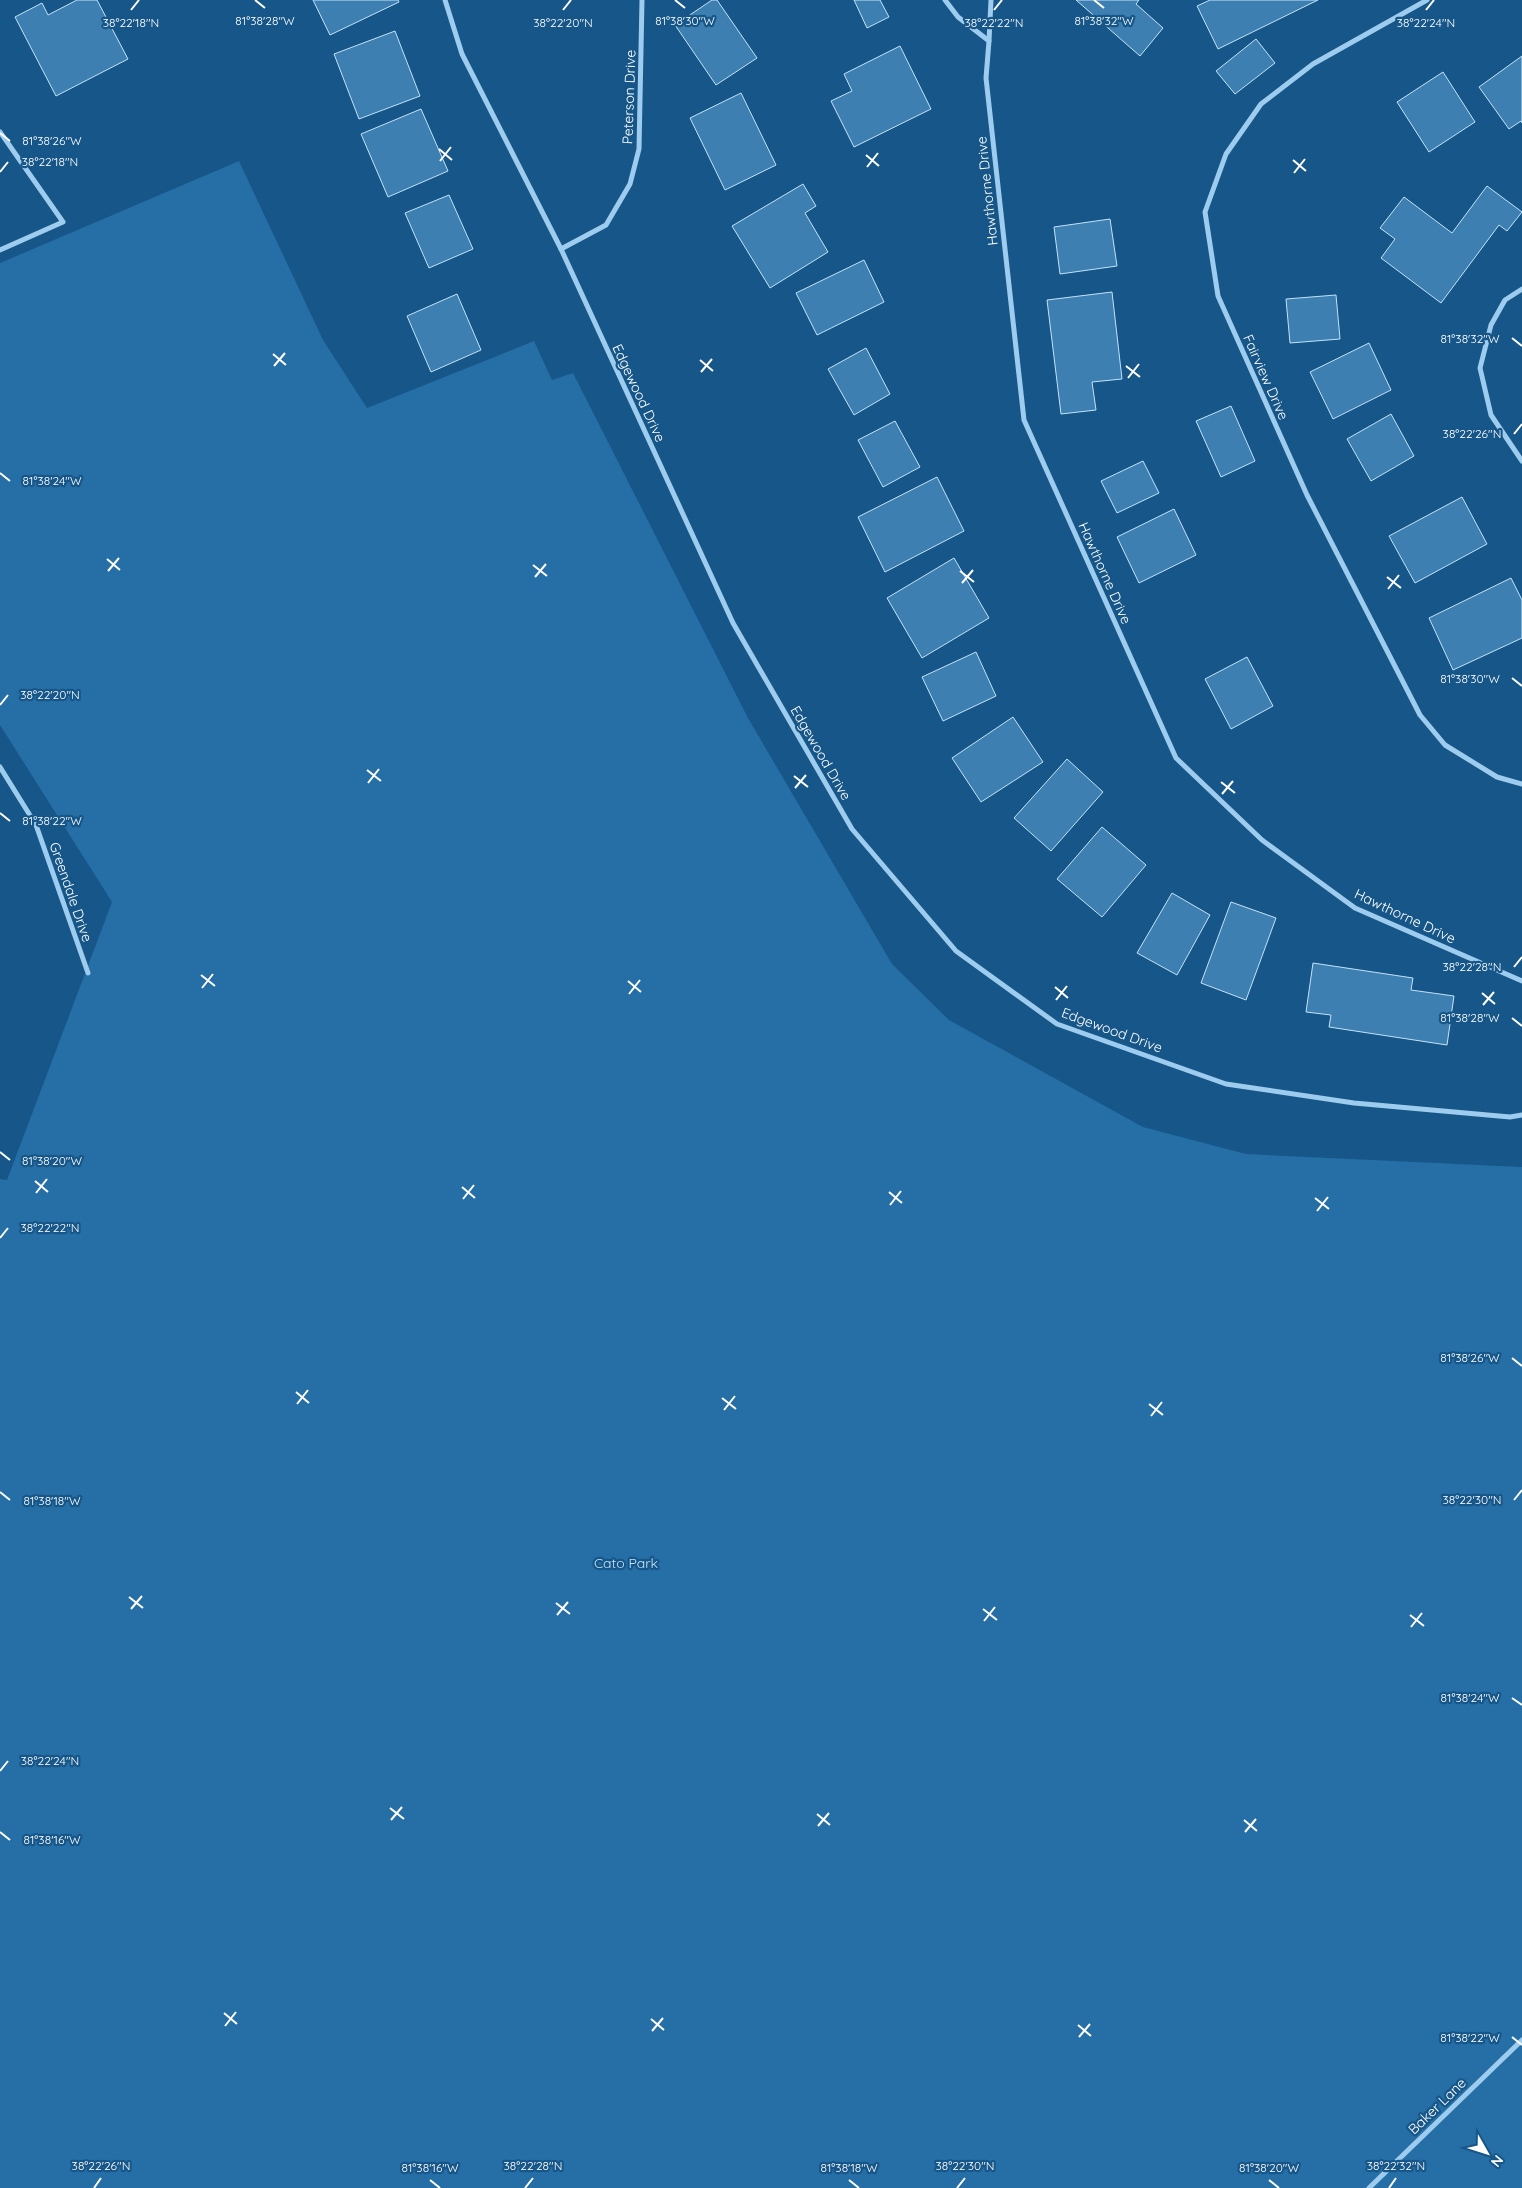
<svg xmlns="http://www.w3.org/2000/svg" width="1522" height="2188" viewBox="0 0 1522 2188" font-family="Quicksand,sans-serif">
  <rect width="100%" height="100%" fill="#165688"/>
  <!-- green -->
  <polygon fill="#256ea6" points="239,161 323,340 367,408 534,341 552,380 573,373 748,718 892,964 949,1020 1143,1127 1246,1154 1522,1167 1522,2188 0,2188 0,1179 7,1180 112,902 0,725 0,263"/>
  <!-- building -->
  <g fill="#3e7fb2" stroke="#c3e3fa">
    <polygon points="77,0 97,0 128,59 56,96 15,17 42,3 48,15"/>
    <polygon points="313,0 398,0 399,2 330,35"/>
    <polygon points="712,0 717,0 757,58 716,85 675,25"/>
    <polygon points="854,0 880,0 889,17 867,28"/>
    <polygon points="1076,0 1139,0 1136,4 1163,28 1140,56"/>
    <polygon points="1210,0 1318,0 1218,49 1197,6"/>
    <polygon points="395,31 420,96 359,119 334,54"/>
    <polygon points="1256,39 1275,63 1235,94 1216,71"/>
    <polygon points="900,46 931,109 854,147 831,101 852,91 844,74"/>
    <polygon points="1522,56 1522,123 1521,121 1509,129 1479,87"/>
    <polygon points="1443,72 1475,122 1429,152 1397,102"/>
    <polygon points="741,93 776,165 725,190 690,118"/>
    <polygon points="421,109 448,171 388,197 361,134"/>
    <polygon points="803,184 816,206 805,213 828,252 770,288 732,226"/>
    <polygon points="1487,186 1522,212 1507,231 1499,225 1441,303 1381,258 1395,239 1380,228 1404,197 1452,233"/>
    <polygon points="449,195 473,249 429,268 405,213"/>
    <polygon points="1110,219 1117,266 1060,274 1054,227"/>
    <polygon points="864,260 884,302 817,335 796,293"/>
    <polygon points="1112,292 1122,379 1092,382 1096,410 1061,414 1047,300"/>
    <polygon points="457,294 481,350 431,372 407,316"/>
    <polygon points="1336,295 1340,339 1290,343 1286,299"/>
    <polygon points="1369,343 1391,390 1333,419 1310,372"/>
    <polygon points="866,348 890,394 854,415 828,369"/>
    <polygon points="1231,406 1255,461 1221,477 1196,421"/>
    <polygon points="1391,414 1414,456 1371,481 1347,439"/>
    <polygon points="895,421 920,467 883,487 858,440"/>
    <polygon points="1143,461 1159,493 1117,513 1101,481"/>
    <polygon points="937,477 964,531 885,572 858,517"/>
    <polygon points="1462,497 1487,544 1415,583 1389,536"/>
    <polygon points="1174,509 1196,555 1139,583 1117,537"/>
    <polygon points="954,558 989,618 922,658 887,598"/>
    <polygon points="1511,578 1522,600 1522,638 1453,670 1429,618"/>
    <polygon points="976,652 996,696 943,721 922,677"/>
    <polygon points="1247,657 1273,706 1231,729 1205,679"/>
    <polygon points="1013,717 1043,762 981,802 952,758"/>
    <polygon points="1067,759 1103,792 1051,851 1014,818"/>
    <polygon points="1102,827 1146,865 1102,917 1057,879"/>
    <polygon points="1172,893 1210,915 1177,975 1137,953"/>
    <polygon points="1231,902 1276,918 1246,1000 1201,983"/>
    <polygon points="1313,963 1413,978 1411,990 1454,996 1447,1045 1329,1027 1331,1015 1306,1012"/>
  </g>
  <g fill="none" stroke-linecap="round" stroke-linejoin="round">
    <!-- street -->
    <g stroke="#9dccee" stroke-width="5">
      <polyline points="445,0 462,54 561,249 733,623 852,829 956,951 1057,1024 1226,1084 1354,1103 1510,1117 1522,1115"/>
      <polyline points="945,0 958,17 989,41 986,78 1024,420 1176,758 1262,840 1355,908 1522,981"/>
      <polyline points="1427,0 1313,64 1261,104 1226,154 1205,212 1218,296 1307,495 1420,715 1445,745 1497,777 1522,784"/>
      <polyline points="989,41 991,0"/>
      <polyline points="0,132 63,222 0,250"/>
      <polyline points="561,249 606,225 630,184 639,149 642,0"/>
      <polyline points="1522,289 1505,300 1491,325 1480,368 1491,415 1522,461"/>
      <polyline points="0,767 36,825 88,973"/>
      <polyline points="1369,2188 1522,2040"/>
    </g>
  </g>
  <!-- ticks -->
  <path fill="none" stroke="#fff" stroke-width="2" d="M255 0 265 8M675 0 685 8M1094 0 1104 8M131 10 139 0M563 10 571 0M994 10 1002 0M1426 10 1434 0M0 133 10 141M439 149 452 160M866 155 879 166M1293 160 1306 171M440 161 451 147M867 167 878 153M0 172 8 162M1294 173 1305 159M1512 338 1522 346M273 354 286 365M700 360 713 371M274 366 285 353M1126 366 1140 377M701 372 712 359M1128 378 1139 364M1514 434 1522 424M0 473 10 481M107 559 120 570M533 565 547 576M108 571 119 558M960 571 974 582M535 577 546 564M1387 577 1401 588M962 583 973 570M1388 589 1399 575M1512 678 1522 686M0 705 8 695M367 770 381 781M794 776 808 787M1221 782 1235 793M368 783 379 769M795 788 806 775M1222 794 1233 781M0 813 10 821M1514 967 1522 957M201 975 215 986M628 981 641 992M1055 987 1068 998M202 988 213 974M1482 993 1495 1004M629 994 640 980M1056 1000 1067 986M1483 1005 1494 992M1512 1018 1522 1026M0 1152 10 1160M35 1181 48 1192M462 1187 475 1198M889 1192 902 1203M36 1193 47 1179M1315 1198 1329 1209M463 1199 474 1185M890 1205 901 1191M1317 1211 1328 1197M0 1238 8 1228M1512 1358 1522 1366M296 1392 309 1403M722 1398 736 1409M297 1404 308 1390M1149 1404 1163 1415M724 1410 735 1396M1151 1416 1162 1402M0 1492 10 1500M1514 1500 1522 1490M129 1597 143 1608M556 1603 570 1614M131 1609 142 1596M983 1609 997 1620M557 1615 568 1602M1410 1615 1424 1626M984 1621 995 1607M1411 1627 1422 1613M1512 1698 1522 1705M0 1771 8 1761M390 1808 404 1819M817 1814 830 1825M391 1820 402 1807M1244 1820 1257 1831M818 1826 829 1813M0 1832 10 1840M1245 1832 1256 1819M224 2013 237 2024M651 2019 664 2030M1078 2025 1091 2036M225 2026 236 2012M652 2031 663 2018M1079 2037 1090 2024M1512 2037 1522 2045M430 2180 440 2188M849 2180 859 2188M1269 2180 1279 2188M94 2188 101 2178M525 2188 533 2178M957 2188 965 2178M1389 2188 1396 2178"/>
  <g text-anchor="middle" stroke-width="4.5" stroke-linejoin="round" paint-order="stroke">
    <!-- street labels -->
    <g font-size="14" fill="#fff" stroke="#165688">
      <text transform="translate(629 97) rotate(-88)" y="5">Peterson Drive</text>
      <text transform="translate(987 191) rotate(-96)" y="5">Hawthorne Drive</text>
      <text transform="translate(1266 377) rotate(66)" y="5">Fairview Drive</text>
      <text transform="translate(639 393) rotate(65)" y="5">Edgewood Drive</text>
      <text transform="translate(1105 573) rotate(66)" y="5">Hawthorne Drive</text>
      <text transform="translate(821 753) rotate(60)" y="5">Edgewood Drive</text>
      <text transform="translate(71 892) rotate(71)" y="5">Greendale Drive</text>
      <text transform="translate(1405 916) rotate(25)" y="5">Hawthorne Drive</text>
      <text transform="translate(1112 1030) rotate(20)" y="5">Edgewood Drive</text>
      <text transform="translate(1437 2106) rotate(-44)" y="5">Baker Lane</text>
    </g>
    <!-- park labels -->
    <g font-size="14" fill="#c3e3fa" stroke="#165688">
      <text x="626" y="1568">Cato Park</text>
    </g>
  </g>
  <g font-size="12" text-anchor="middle" fill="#fff" stroke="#165688" stroke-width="4.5" stroke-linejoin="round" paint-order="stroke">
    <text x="265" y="25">81°38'28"W</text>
    <text x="685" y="25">81°38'30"W</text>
    <text x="1104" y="25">81°38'32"W</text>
    <text x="994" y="27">38°22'22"N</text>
    <text x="131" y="27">38°22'18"N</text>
    <text x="563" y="27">38°22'20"N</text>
    <text x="1426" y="27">38°22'24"N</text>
    <text x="52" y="145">81°38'26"W</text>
    <text x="50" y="166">38°22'18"N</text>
    <text x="1470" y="343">81°38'32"W</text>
    <text x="1472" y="438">38°22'26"N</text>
    <text x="52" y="485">81°38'24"W</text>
    <text x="1470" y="683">81°38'30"W</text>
    <text x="50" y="699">38°22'20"N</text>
    <text x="52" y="825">81°38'22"W</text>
    <text x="1472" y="971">38°22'28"N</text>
    <text x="1470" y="1022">81°38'28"W</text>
    <text x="52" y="1165">81°38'20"W</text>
    <text x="50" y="1232">38°22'22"N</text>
    <text x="1470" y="1362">81°38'26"W</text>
    <text x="1472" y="1504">38°22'30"N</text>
    <text x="52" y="1505">81°38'18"W</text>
    <text x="1470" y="1702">81°38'24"W</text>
    <text x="50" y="1765">38°22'24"N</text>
    <text x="52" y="1844">81°38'16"W</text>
    <text x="1470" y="2042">81°38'22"W</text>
    <text x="101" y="2170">38°22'26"N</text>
    <text x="533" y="2170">38°22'28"N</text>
    <text x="965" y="2170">38°22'30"N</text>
    <text x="1396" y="2170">38°22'32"N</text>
    <text x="430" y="2172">81°38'16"W</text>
    <text x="849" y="2172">81°38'18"W</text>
    <text x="1269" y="2172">81°38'20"W</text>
  </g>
  <!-- north arrow -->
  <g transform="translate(1487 2153) rotate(129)" stroke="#165688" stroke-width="4" paint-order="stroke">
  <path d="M0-4L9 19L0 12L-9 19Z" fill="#ffffff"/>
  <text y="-8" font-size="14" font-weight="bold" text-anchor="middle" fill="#ffffff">N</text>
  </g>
</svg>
